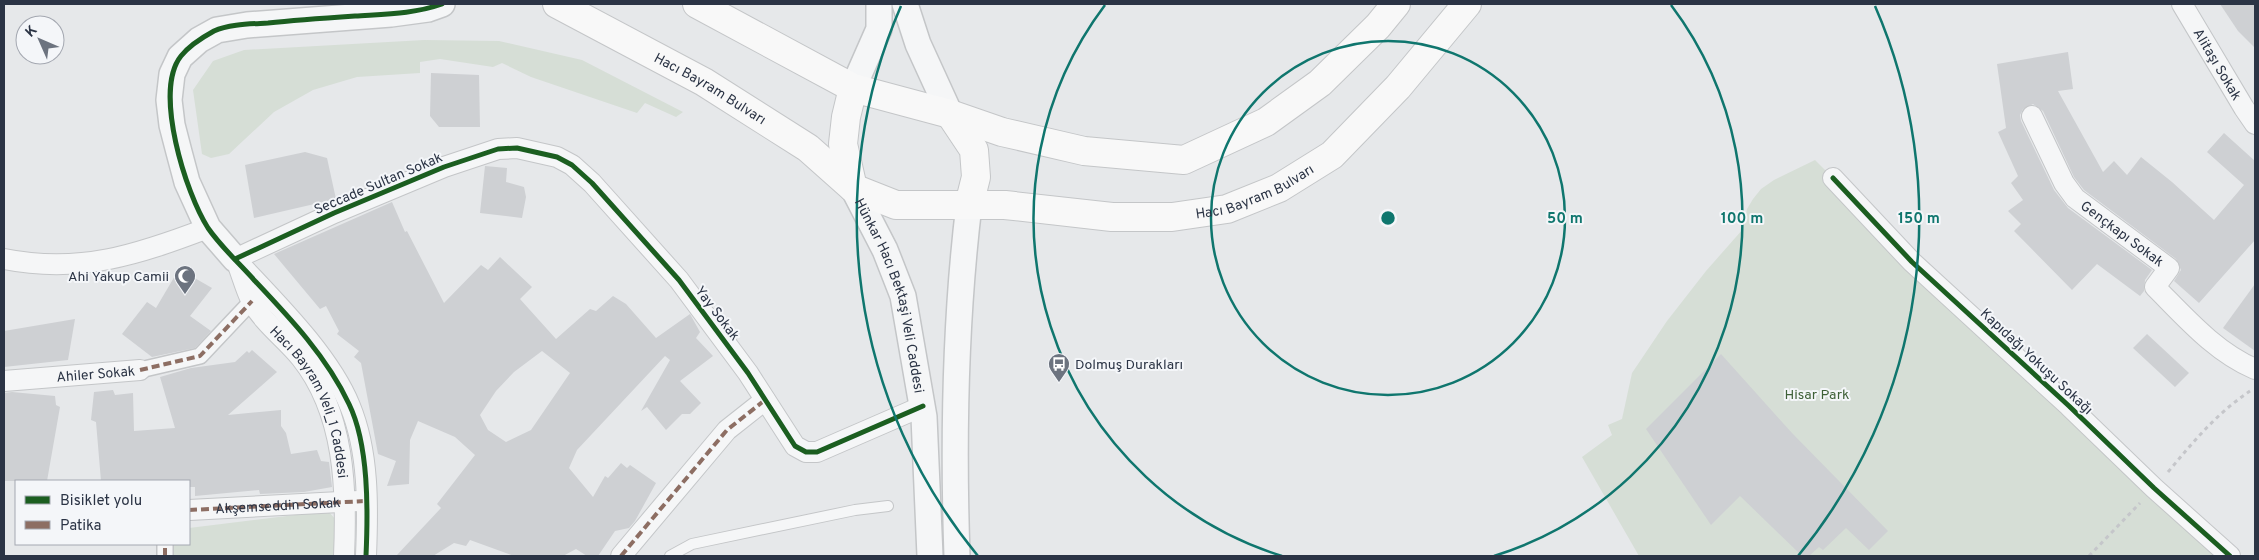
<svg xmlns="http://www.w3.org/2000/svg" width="2259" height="560" viewBox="0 0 2259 560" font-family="Overpass,sans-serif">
  <rect width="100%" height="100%" fill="#e6e8ea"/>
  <!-- green -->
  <g fill="#d6ded6">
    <polygon points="424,40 499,41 582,60 683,112 676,117 645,103 637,113 531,77 502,63 493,67 440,59 420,62 420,73 357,77 313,90 274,112 229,154 211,158 202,154 193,90 213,61 244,50"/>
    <polygon points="1815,160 1833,178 2230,556 1639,556 1582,457 1612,435 1608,425 1622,419 1632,373 1667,321 1706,271 1743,229 1747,209 1753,199 1761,189 1774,180"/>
    <polygon points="328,511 337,521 333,556 172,556 172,544 189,544 189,528"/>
  </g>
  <!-- building -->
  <g fill="#ced0d3" fill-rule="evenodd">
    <polygon points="2220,4 2255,4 2255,48 2238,31"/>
    <polygon points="2068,52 2073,89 2058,91 2103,172 2114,161 2127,175 2141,157 2172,182 2214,220 2244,185 2207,152 2224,133 2255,161 2255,240 2199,303 2174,281 2181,270 2176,259 2084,190 2074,177 2043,111 2033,104 2023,109 2020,115 2021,121 2054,190 2068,208 2152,270 2145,280 2144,291 2140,296 2097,264 2072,290 2014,231 2021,224 2008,211 2023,200 2011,183 2018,176 1998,132 2006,128 1997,64"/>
    <polygon points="431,73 479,75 480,127 439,127 430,116"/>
    <polygon points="305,152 327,158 336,199 254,218 245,165"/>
    <polygon points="485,166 507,168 506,182 524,187 526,197 522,218 480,213"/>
    <path d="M392 202 405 232 407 231 444 303 481 265 488 270 500 257 532 287 520 299 556 339 590 309 596 311 613 296 626 304 656 338 690 314 700 332 696 338 713 356 680 381 701 403 690 414H682L666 430 647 407 641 411 670 360 665 356 577 450 569 468 593 497 605 476 608 478 621 463 627 468 630 465 656 483 635 521 629 528 615 531 598 556H587L576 549 563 556H514L470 540 466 546 454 543 433 556H396L441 508 437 504 475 455 455 437 418 421 410 440 409 484 387 486 396 461 378 454 361 363 354 357 359 351 337 334 339 331 326 306 320 309 274 254ZM542 351 570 373 531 430 506 442 488 430 480 415 496 391 514 372Z"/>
    <polygon points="179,269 212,288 190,316 211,331 195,348 152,357 122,334 147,302 156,308"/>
    <polygon points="2255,284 2255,351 2223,328"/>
    <polygon points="75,319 68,360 4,367 4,331"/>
    <polygon points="2147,334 2189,373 2175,387 2133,348"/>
    <polygon points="252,350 277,372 228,415 281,410 281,426 286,433 291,454 317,450 321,461 329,462 332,487 304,492 260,494 259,490 195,496 195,487 189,487 189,481 101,481 96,422 91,420 94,392 113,390 115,395 133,393 134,431 175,428 160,377 191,368 235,362 247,351 249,353"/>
    <polygon points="1721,354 1792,433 1888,531 1869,550 1846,528 1823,550 1819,547 1809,556 1802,556 1740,496 1711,525 1646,429"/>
    <polygon points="12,392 55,396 56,405 60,407 47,481 4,481 4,393"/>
  </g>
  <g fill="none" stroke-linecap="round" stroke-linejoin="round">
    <!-- service casing -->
    <g stroke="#c4c6c8" stroke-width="12">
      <polyline id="service" points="670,556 692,544 855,510 888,506"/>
    </g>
    <!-- pedestrian casing -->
    <g stroke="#c4c6c8" stroke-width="18">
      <g id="pedestrian">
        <polyline points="140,370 200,356 252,301"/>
        <polyline points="165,556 165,544"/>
      </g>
    </g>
    <!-- minor casing -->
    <g stroke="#c4c6c8" stroke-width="22">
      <g id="minor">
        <path id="s1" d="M2182 4 2244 108 2255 124"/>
        <path id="s2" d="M2032 116 2064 183 2075 198 2169 268 2155 287C2185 317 2215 352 2255 369"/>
        <polyline points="1833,178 1912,262 2069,406 2154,488 2230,556"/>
        <path d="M4 259C80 274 137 255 208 228"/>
        <polyline points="235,259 334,213 444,167 498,149 517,148 557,157 572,165 592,183 679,280 748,373 795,446 806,452 817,452 923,406"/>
        <path d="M235 259C273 300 329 354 350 406 369 452 368 507 366 556"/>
        <path id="s3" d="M239 268C243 279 246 290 251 300 263 323 286 339 301 358 345 413 347 490 344 556"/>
        <path id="s4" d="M4 381 140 370"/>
        <path id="s5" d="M189 510 359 501"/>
        <polyline points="621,556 727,430 765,400"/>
      </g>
    </g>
    <!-- tertiary casing -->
    <g stroke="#c4c6c8" stroke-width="28">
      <g id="tertiary">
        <polyline points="905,4 918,44 950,114"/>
        <polyline points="853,88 879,29 879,4"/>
        <path id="s6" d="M853 188 885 250 903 296 924 417 930 556"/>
        <polyline points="235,259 208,228 187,182 179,152 172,125 169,100 172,74 180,57 199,40 217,30 247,25 391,14 428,9 442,4"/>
        <path d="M957 556C953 440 955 321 969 205"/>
      </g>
    </g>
    <!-- secondary casing -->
    <g stroke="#c4c6c8" stroke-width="30">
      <g id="secondary">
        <path id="s7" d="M557 4 704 82 808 148 853 188 896 205H1005L1112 217H1172L1227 209 1279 188 1332 155 1398 87 1467 4"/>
        <polyline points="697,4 853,88 950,114 1002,132 1084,151 1184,160 1266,122 1320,83 1378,26 1396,4"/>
        <polyline points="853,88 846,117 843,144 853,188"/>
        <polyline points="950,114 974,150 976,177 969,205"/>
      </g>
    </g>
    <!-- path -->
    <g stroke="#c5c6ca" stroke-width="3" stroke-dasharray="4 4" stroke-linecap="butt">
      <path d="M2168 472C2194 441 2216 414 2250 391"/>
      <polyline points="2089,556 2140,503"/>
    </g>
    <!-- service -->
    <use href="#service" stroke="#f5f6f7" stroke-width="10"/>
    <!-- pedestrian -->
    <use href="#pedestrian" stroke="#f5f6f7" stroke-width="15"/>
    <!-- minor -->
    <use href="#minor" stroke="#f5f6f7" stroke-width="20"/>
    <!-- tertiary -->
    <use href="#tertiary" stroke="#f5f6f7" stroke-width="25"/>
    <!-- secondary -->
    <use href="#secondary" stroke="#f8f8f8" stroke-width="28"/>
    <!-- quiet -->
    <g stroke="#8d6e63" stroke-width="4" stroke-dasharray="8 4" stroke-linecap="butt">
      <polyline points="140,370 200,356 252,301"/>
      <polyline points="189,510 366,501"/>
      <polyline points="165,556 165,544"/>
      <polyline points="621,556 727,430 765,400"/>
    </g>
    <!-- cycleway casing -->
    <g stroke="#f4f6f9" stroke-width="8">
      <g id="cycleway">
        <polyline points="1833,178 1912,262 2069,406 2154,488 2230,556"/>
        <polyline points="235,259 334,213 444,167 498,149 517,148 557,157 572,165 592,183 679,280 748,373 795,446 806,452 817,452 923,406"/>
        <path d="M366 556C368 511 369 445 349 404 327 357 290 318 255 281 240 264 221 247 208 228 186 194 153 91 181 56 189 46 203 37 214 31 229 24 251 24 268 23 297 20 326 18 355 16 385 14 414 14 442 4"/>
      </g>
    </g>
    <!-- cycleway -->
    <use href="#cycleway" stroke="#1b5e20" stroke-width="5"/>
  </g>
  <!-- distance rings -->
  <g fill="none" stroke="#0f766e" stroke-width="2.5">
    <circle cx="1388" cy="218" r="177"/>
    <path d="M1282 556A354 354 0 0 1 1105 5M1671 5A354 354 0 0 1 1494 556"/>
    <path d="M978 556A531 531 0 0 1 901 6M1875 6A531 531 0 0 1 1798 556"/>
  </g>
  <!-- icons -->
  <defs>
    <g id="mosque-pin" transform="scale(1.125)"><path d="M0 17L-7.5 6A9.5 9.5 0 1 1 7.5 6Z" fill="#6c737f" stroke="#f4f6f9"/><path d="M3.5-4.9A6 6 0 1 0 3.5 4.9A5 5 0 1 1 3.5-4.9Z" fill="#fff"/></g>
    <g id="bus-pin" transform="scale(1.125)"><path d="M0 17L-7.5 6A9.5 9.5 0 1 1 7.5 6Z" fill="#6c737f" stroke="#f4f6f9"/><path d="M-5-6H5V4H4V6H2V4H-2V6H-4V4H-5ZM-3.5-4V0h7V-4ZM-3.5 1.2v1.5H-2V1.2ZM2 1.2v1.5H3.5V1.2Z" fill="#fff"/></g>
  </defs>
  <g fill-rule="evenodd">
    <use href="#mosque-pin" x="185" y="276"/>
    <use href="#bus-pin" x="1059" y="364"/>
  </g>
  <g text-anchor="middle" stroke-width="4" stroke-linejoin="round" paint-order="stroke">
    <!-- street labels -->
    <g font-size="14" fill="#2b3445" stroke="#f4f6f9">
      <text dy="5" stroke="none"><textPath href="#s1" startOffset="70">Alitaşı Sokak</textPath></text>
      <text dy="5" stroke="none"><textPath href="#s7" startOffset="175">Hacı Bayram Bulvarı</textPath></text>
      <text transform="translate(378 183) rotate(-23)" y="5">Seccade Sultan Sokak</text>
      <text dy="5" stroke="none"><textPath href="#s7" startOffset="760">Hacı Bayram Bulvarı</textPath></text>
      <text dy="5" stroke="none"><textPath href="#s2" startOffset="152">Gençkapı Sokak</textPath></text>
      <text dy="5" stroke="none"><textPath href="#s6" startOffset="115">Hünkar Hacı Bektaşi Veli Caddesi</textPath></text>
      <text transform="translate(718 313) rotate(53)" y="5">Yay Sokak</text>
      <text transform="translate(2037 361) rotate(43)" y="5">Kapıdağı Yokuşu Sokağı</text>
      <text dy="5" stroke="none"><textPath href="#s4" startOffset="92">Ahiler Sokak</textPath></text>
      <text dy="5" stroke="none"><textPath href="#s3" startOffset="155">Hacı Bayram Veli_1 Caddesi</textPath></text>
      <text dy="5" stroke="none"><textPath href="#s5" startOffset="89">Akşemseddin Sokak</textPath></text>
    </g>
    <!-- poi labels -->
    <g font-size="14" fill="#2b3445" stroke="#f4f6f9" text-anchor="end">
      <text x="169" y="281">Ahi Yakup Camii</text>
      <text x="1075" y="369" text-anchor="start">Dolmuş Durakları</text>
    </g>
    <!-- park labels -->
    <g font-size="14" fill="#3f6138" stroke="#f4f6f9">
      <text x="1817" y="399">Hisar Park</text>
    </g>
  </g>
  <circle cx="1388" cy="218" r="8" fill="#0f766e" stroke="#f4f6f9" stroke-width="2.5"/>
  <g font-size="15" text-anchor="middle" font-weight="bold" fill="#0f766e" stroke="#f4f6f9" stroke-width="4" stroke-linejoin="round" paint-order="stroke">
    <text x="1565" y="223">50 m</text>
    <text x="1742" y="223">100 m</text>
    <text x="1919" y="223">150 m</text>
  </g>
  <!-- border -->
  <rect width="2259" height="560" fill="none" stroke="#2b3445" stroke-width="10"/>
  <!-- legend -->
  <rect x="15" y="480" width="175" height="65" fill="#f4f6f9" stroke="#a4a8b1"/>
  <rect x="25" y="496" width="25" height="8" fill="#1b5e20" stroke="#a4a8b1"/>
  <text x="60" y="505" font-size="15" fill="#2b3445">Bisiklet yolu</text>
  <rect x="25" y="521" width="25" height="8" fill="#8d6e63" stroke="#a4a8b1"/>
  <text x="60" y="530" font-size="15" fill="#2b3445">Patika</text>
  <!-- north arrow -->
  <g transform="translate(40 40) rotate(315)"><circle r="24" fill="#f4f6f9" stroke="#a4a8b1"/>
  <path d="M0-4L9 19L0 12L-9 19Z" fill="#6c737f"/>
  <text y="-8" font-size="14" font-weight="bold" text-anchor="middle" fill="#2b3445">K</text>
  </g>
</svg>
